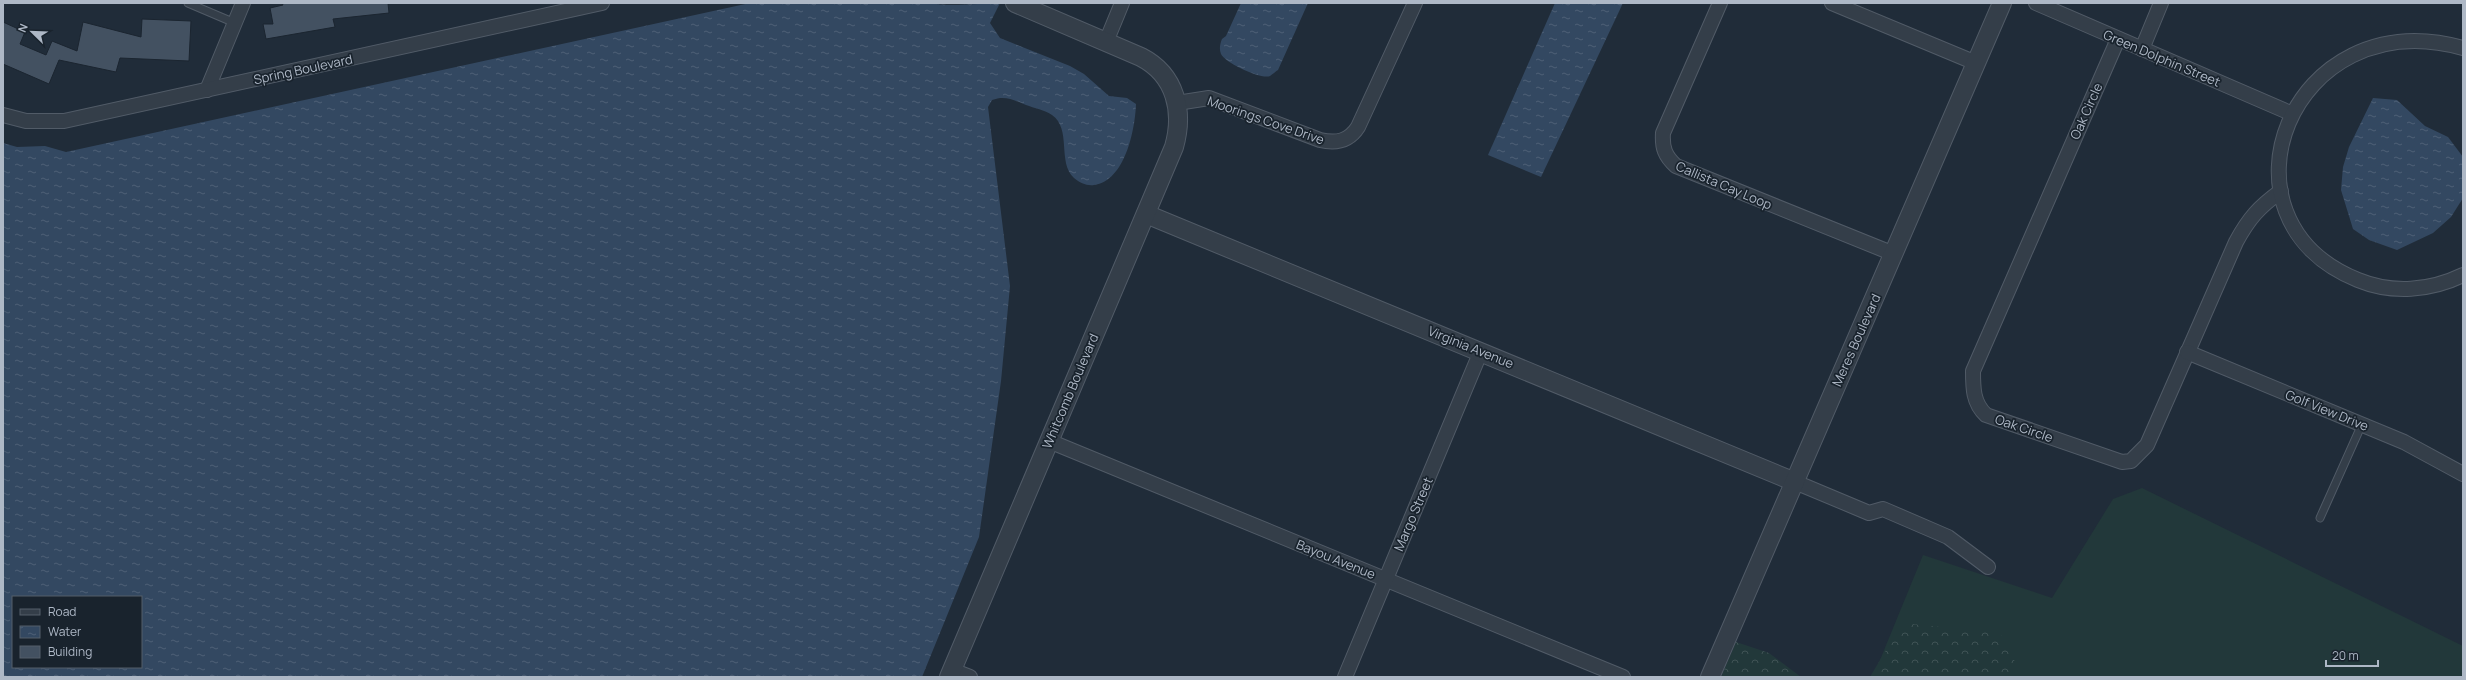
<svg xmlns="http://www.w3.org/2000/svg" width="2466" height="680" viewBox="0 0 2466 680" font-family="Manrope,sans-serif">
  <defs>
    <pattern id="forest-crowns" width="20" height="18" patternUnits="userSpaceOnUse"><rect width="20" height="18" fill="#22383a"/><path d="M2 6a3 3 0 1 1 6 0M12 15a3 3 0 1 1 6 0" fill="none" stroke="#405355"/></pattern>
    <pattern id="water-ripples" width="26" height="14" patternUnits="userSpaceOnUse"><rect width="26" height="14" fill="#334861"/><path d="M2 4q2-2 4 0t4 0M15 11q2-2 4 0t4 0" fill="none" stroke="#4e6076"/></pattern>
  </defs>
  <rect width="100%" height="100%" fill="#202c39"/>
  <!-- grass -->
  <polygon fill="#22383a" points="2142,488 2463,646 2463,677 1873,677 1923,555 2052,598 2113,499"/>
  <!-- forest -->
  <g fill="url(#forest-crowns)">
    <polygon points="1902,623 2000,633 2023,677 1870,677"/>
    <polygon points="1736,642 1769,653 1801,677 1721,677"/>
  </g>
  <!-- water -->
  <g fill="url(#water-ripples)" fill-rule="evenodd">
    <path d="M750 3H932C945 7 984 3 1000 3L990 23 1000 38 1070 66 1084 74 1109 96 1127 98 1136 104C1135 130 1125 181 1094 185 1087 186 1080 183 1074 178 1057 162 1072 129 1052 115 1045 110 1034 108 1026 105 1014 100 1005 95 992 100L988 107 1010 286 1001 381 979 537 922 677H3V143L17 147 45 146 66 152ZM13 597H141V667H13Z"/>
    <path d="M1241 3H1308L1278 70C1276 71 1273 74 1270 76 1262 80 1225 63 1221 54 1219 49 1220 44 1222 39L1226 36Z"/>
    <polygon points="1555,3 1623,3 1541,177 1488,155"/>
    <polygon points="2373,98 2397,100 2425,126 2448,137 2463,157 2463,198 2451,217 2433,233 2397,250 2369,240 2353,229 2341,190 2343,167 2349,147"/>
  </g>
  <!-- building -->
  <g fill="#435161" stroke="#1b2530">
    <polygon points="282,3 388,3 389,13 333,19 335,27 266,39 263,24 273,24 270,8 283,5"/>
    <polygon points="142,19 191,21 189,61 120,58 116,72 59,60 49,84 3,64 3,22 25,32 20,44 46,55 52,41 77,51 83,22 141,37"/>
  </g>
  <g fill="none" stroke-linecap="round" stroke-linejoin="round">
    <!-- service casing -->
    <g stroke="#515b67" stroke-width="9">
      <g id="service">
        <polyline points="188,3 235,23"/>
        <polyline points="2320,518 2362,424"/>
      </g>
    </g>
    <!-- minor casing -->
    <g stroke="#515b67" stroke-width="16">
      <g id="minor">
        <path d="M1720 3 1663 133C1662 148 1665 156 1676 166L1894 254"/>
        <polyline points="1832,3 1976,63"/>
        <polyline points="2036,3 2288,112"/>
        <path d="M2118 39 1973 371C1973 388 1973 403 1986 415L2122 462 2131 461 2147 445 2236 242C2249 218 2259 207 2281 191"/>
        <polyline points="1106,42 1122,3"/>
        <path d="M2463 48C2290 0 2206 219 2358 280 2392 294 2430 291 2463 275"/>
        <polyline points="2142,49 2161,3"/>
        <polyline points="207,90 243,3"/>
        <path d="M1177 103 1209 98 1320 140C1337 144 1349 141 1358 127L1415 3"/>
        <polyline points="3,115 26,121 64,121 602,3"/>
        <polyline points="2187,352 2404,442 2463,474"/>
        <polyline points="1049,441 1623,677"/>
        <polyline points="1795,482 1869,513 1883,509 1948,537 1988,567"/>
        <polyline points="952,670 970,677"/>
        <polyline points="1345,677 1481,351"/>
      </g>
    </g>
    <!-- tertiary casing -->
    <g stroke="#515b67" stroke-width="20">
      <g id="tertiary">
        <polyline points="1146,214 1795,482"/>
        <path d="M949 677 1174 147C1184 112 1176 75 1141 57L1015 3"/>
        <polyline points="1710,677 2002,3"/>
      </g>
    </g>
    <!-- service -->
    <use href="#service" stroke="#343e49" stroke-width="7"/>
    <!-- minor -->
    <use href="#minor" stroke="#343e49" stroke-width="14"/>
    <!-- tertiary -->
    <use href="#tertiary" stroke="#343e49" stroke-width="18"/>
  </g>
  <g text-anchor="middle" stroke-width="3.5" stroke-linejoin="round" paint-order="stroke">
    <!-- street labels -->
    <g font-size="13" fill="#aeb8c6" stroke="#19232d">
      <text transform="translate(2162 58) rotate(23)" y="5">Green Dolphin Street</text>
      <text transform="translate(303 69) rotate(-12)" y="5">Spring Boulevard</text>
      <text transform="translate(2086 111) rotate(-66)" y="5">Oak Circle</text>
      <text transform="translate(1266 120) rotate(19)" y="5">Moorings Cove Drive</text>
      <text transform="translate(1724 185) rotate(23)" y="5">Callista Cay Loop</text>
      <text transform="translate(1856 340) rotate(-66)" y="5">Meres Boulevard</text>
      <text transform="translate(1471 347) rotate(22)" y="5">Virginia Avenue</text>
      <text transform="translate(1070 391) rotate(-67)" y="5">Whitcomb Boulevard</text>
      <text transform="translate(2327 410) rotate(22)" y="5">Golf View Drive</text>
      <text transform="translate(2024 428) rotate(19)" y="5">Oak Circle</text>
      <text transform="translate(1413 514) rotate(-67)" y="5">Margo Street</text>
      <text transform="translate(1336 559) rotate(22)" y="5">Bayou Avenue</text>
    </g>
  </g>
  <!-- border -->
  <rect width="2466" height="680" fill="none" stroke="#aeb8c6" stroke-width="8"/>
  <!-- legend -->
  <rect x="12" y="596" width="130" height="72" fill="#19232d" stroke="#555f6a"/>
  <rect x="20" y="609" width="20" height="6" fill="#343e49" stroke="#555f6a"/>
  <text x="48" y="616" font-size="12" fill="#aeb8c6">Road</text>
  <rect x="20" y="626" width="20" height="12" fill="url(#water-ripples)" stroke="#555f6a"/>
  <text x="48" y="636" font-size="12" fill="#aeb8c6">Water</text>
  <rect x="20" y="646" width="20" height="12" fill="#435161" stroke="#555f6a"/>
  <text x="48" y="656" font-size="12" fill="#aeb8c6">Building</text>
  <!-- north arrow -->
  <g transform="translate(32 32) rotate(293)" stroke="#19232d" stroke-width="3" paint-order="stroke">
  <path d="M0-3L7 15L0 10L-7 15Z" fill="#aeb8c6"/>
  <text y="-6" font-size="11" font-weight="bold" text-anchor="middle" fill="#aeb8c6">N</text>
  </g>
  <!-- scale -->
  <path d="M2326 660v6h52v-6" fill="none" stroke="#aeb8c6" stroke-width="2"/>
  <text x="2332" y="660" font-size="12" fill="#aeb8c6" stroke="#19232d" stroke-width="3" paint-order="stroke">20 m</text>
</svg>
